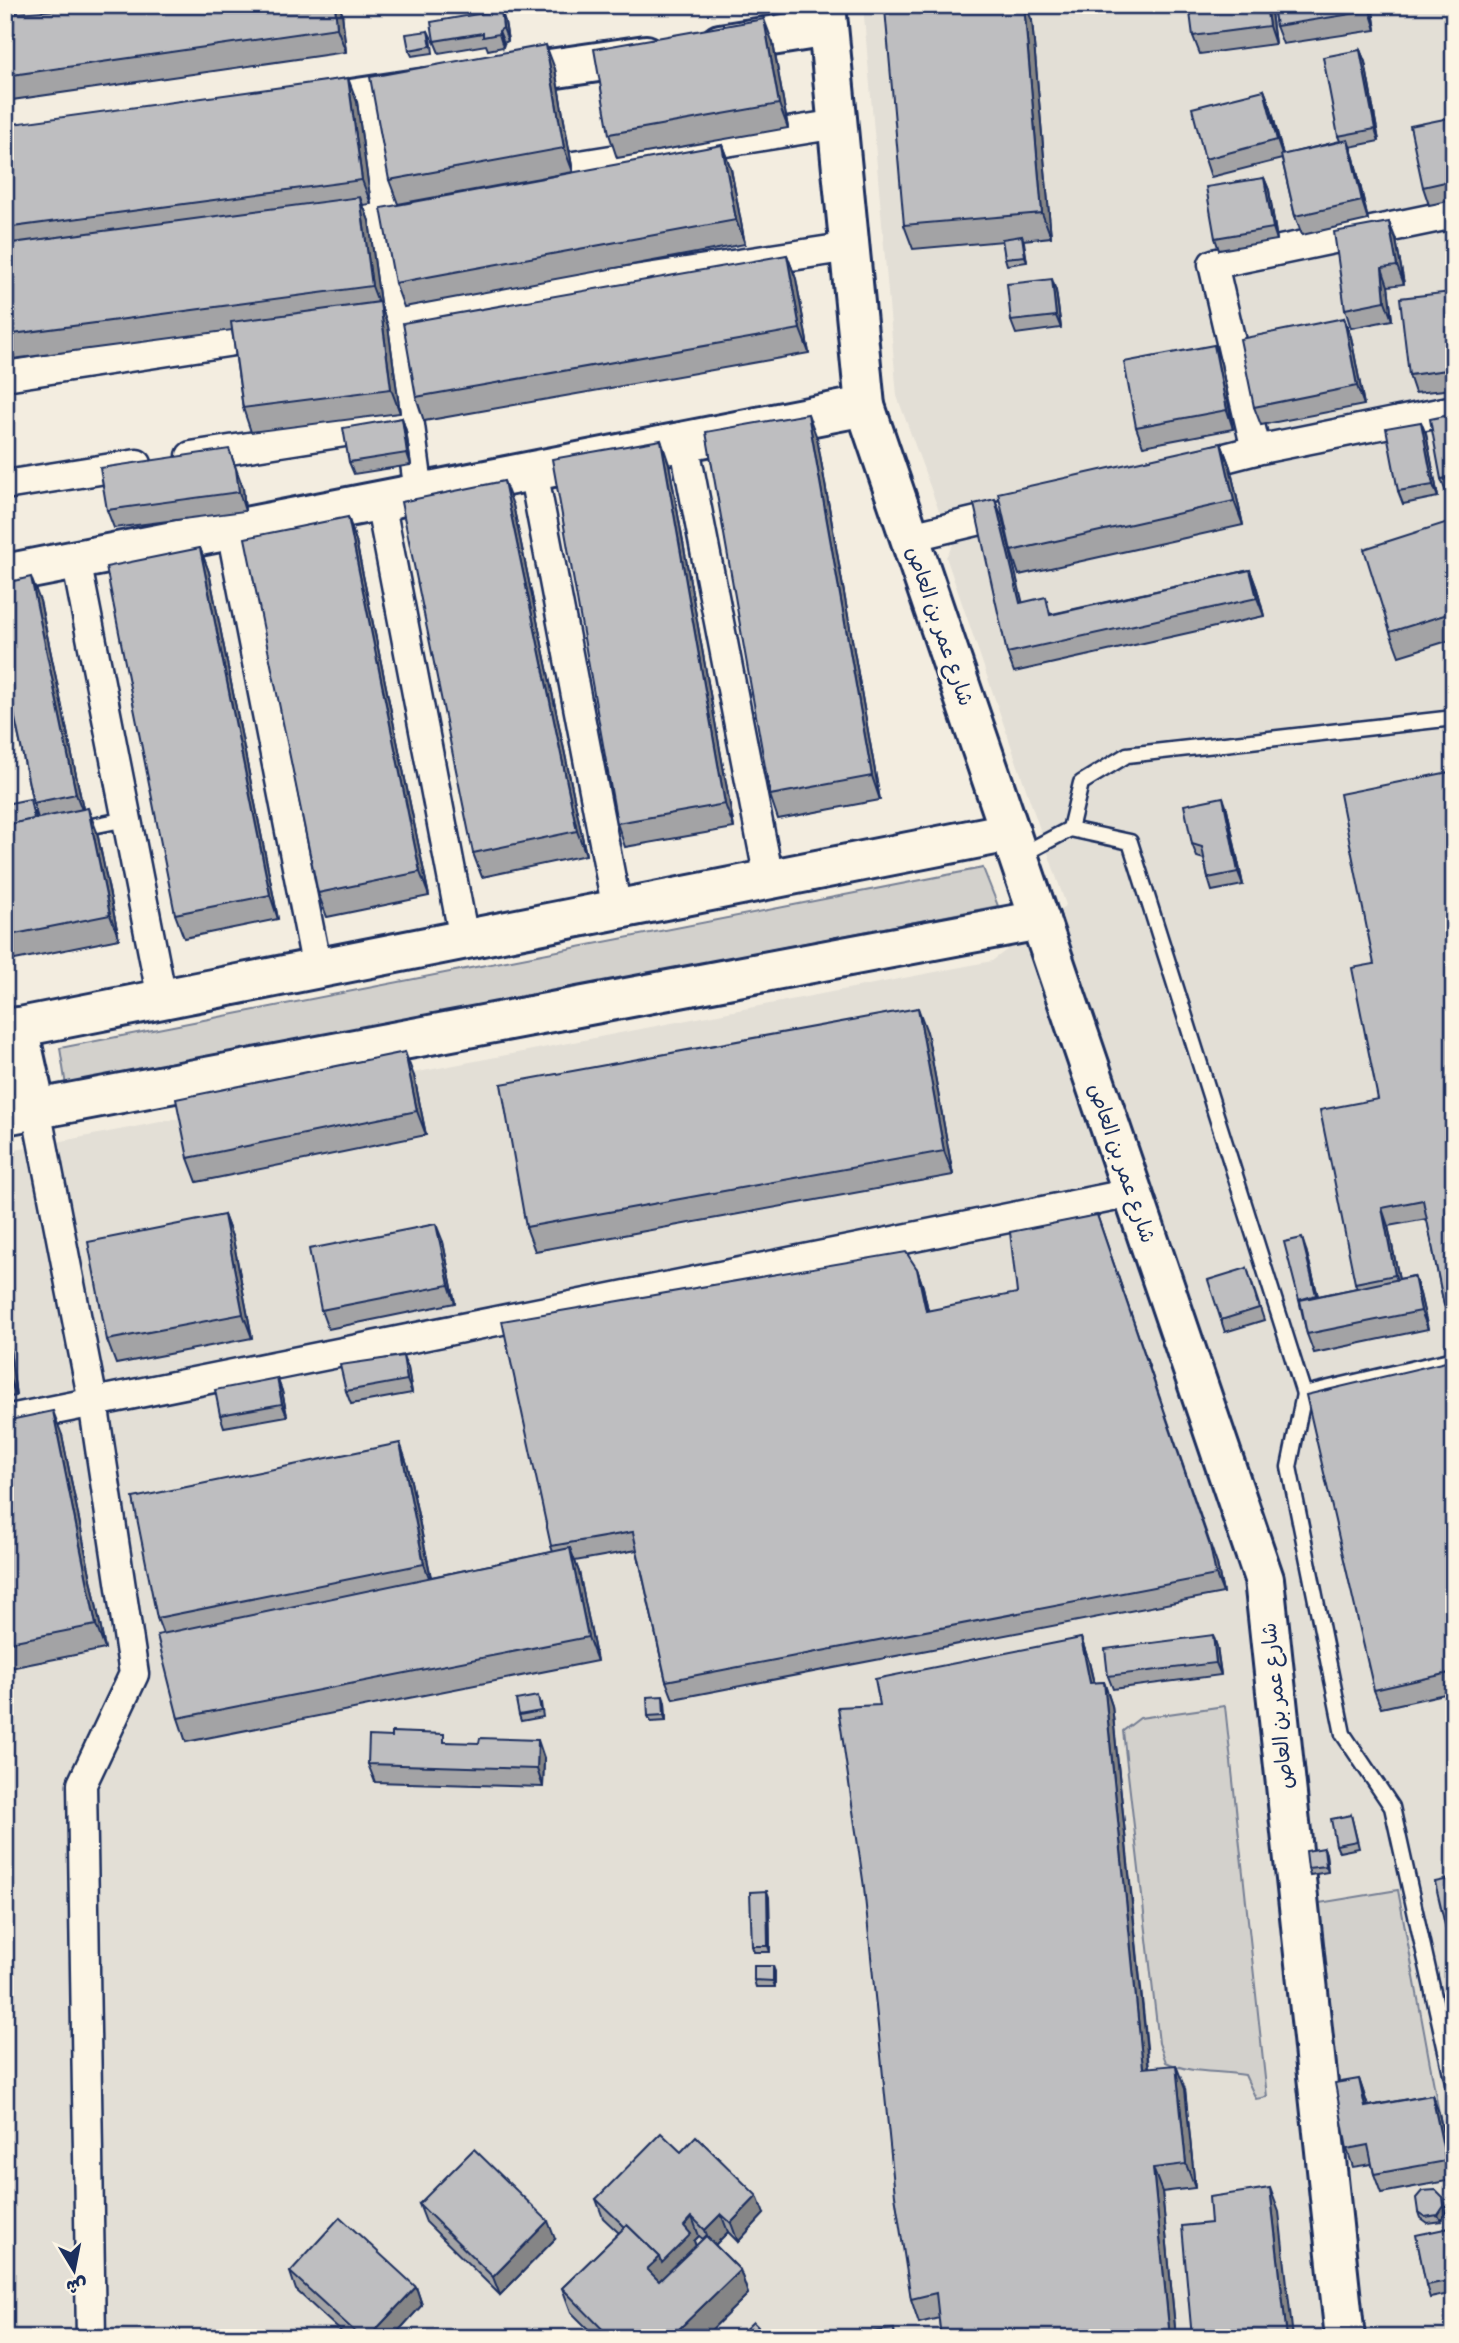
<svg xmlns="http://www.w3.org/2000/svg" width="1459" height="2343" viewBox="0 0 1459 2343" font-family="'Gochi Hand','Playpen Sans Arabic',sans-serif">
  <rect width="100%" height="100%" fill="#f3ede0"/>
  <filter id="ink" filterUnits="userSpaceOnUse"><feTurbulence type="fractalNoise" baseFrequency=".0143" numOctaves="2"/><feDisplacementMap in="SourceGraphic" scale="14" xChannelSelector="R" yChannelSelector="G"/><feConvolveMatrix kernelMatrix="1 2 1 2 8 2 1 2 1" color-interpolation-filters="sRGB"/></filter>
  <g filter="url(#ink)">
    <!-- built -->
    <polygon fill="#e3dfd6" points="863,5 1454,5 1454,2338 5,2338 5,1152 992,961 1066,905 946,557 964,525 939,511 897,396"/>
    <!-- green -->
    <g fill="#d3d1cc" stroke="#778095" stroke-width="2">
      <polygon points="983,868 998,906 66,1086 60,1048"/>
      <path d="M1225 1706 1267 2097 1256 2099 1245 2075C1219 2070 1190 2074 1166 2062L1159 2043 1123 1731 1140 1718Z"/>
      <polygon points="1398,1890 1439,2113 1372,2125 1342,2101 1313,1904"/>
    </g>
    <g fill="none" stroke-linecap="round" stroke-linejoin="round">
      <!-- lane casing -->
      <g stroke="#1b2f5e" stroke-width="19">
        <g id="lane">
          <polyline points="77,829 127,819"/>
          <polyline points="1070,829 1130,842 1304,1394 1454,1359"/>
          <polyline points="1021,855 1070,829 1081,783 1127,755 1454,718"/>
          <polyline points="1304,1394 1289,1467 1343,1734 1392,1807 1454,2087"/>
        </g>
      </g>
      <!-- street casing -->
      <g stroke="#1b2f5e" stroke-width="33">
        <g id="street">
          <polyline points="366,96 419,493"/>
          <polyline points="536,172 838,124"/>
          <polyline points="333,204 431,189"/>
          <polyline points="347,324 850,247"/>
          <polyline points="5,376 273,335"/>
          <polyline points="684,442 769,879"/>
          <polyline points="1256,450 1213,264 1454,214"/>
          <polyline points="191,456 409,422"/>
          <polyline points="1190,467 1256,450 1454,410"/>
          <polyline points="533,471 617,910"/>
          <polyline points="5,485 137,464"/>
          <polyline points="380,501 464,939"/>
          <polyline points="231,530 317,969"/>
          <polyline points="910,537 1015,512"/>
          <polyline points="76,560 162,999"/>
          <polyline points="36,1109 93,1402 134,1674 82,1784 91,2338"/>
          <polyline points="5,1420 1132,1193"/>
        </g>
      </g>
      <!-- secondary casing -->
      <g stroke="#1b2f5e" stroke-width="44">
        <g id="secondary">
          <polyline points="826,5 865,406 1264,1579 1345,2338"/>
          <polyline points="720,44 828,27"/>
          <polyline points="502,76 646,55"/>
          <polyline points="304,106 425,88"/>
          <polyline points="5,574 865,406"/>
          <polyline points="18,1027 36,1109"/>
          <polyline points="5,1030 1010,832"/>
          <polyline points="5,1115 1040,920"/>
        </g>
      </g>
      <!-- lane -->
      <use href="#lane" stroke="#fcf5e5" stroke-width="14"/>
      <!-- street -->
      <use href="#street" stroke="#fcf5e5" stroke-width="28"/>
      <!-- secondary -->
      <use href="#secondary" stroke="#fcf5e5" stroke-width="38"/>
    </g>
    <!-- wall -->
    <g fill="#a3a3a5" stroke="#1b2f5e" stroke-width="2" fill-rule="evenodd">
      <polygon points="1270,5 1275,44 1200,54 1193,36"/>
      <polygon points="1273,5 1372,5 1376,30 1283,44 1276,26"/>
      <polygon points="501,10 505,22 508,41 504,43 503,47 488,50 486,45 439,53 434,41"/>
      <polygon points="342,13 346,52 5,101 5,14"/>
      <polygon points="1032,21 1051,237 1023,240 1027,262 1007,265 1005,258 1003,241 913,249 904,225"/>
      <polygon points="428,31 431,37 433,53 412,56 409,50"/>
      <polygon points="773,43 788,128 617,158 609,134"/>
      <polygon points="1360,50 1365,62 1379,141 1350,147 1354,158 1368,220 1302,235 1295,216 1282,159 1211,177 1205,159 1264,90 1271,108 1283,155 1340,141 1338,136"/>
      <polygon points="555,69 573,172 398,204 389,180"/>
      <polygon points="357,102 371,204 363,205 369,221 380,303 388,326 400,413 251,432 243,408 232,330 5,360 5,125"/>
      <polygon points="1454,117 1454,200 1429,205 1423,187"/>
      <polygon points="722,145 731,169 745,244 404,307 395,283"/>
      <polygon points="1264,178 1269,190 1277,240 1219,250 1215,238"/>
      <polygon points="1396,240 1404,284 1388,286 1392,320 1351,328 1345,309"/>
      <polygon points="787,255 796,279 809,353 424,421 416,397"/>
      <polygon points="1056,291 1061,328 1016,334 1011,321"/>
      <polygon points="1454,298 1454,389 1415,393 1409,375"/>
      <polygon points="1344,318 1351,337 1364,405 1261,425 1254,407"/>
      <polygon points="1221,363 1233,429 1143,446 1136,427"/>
      <polygon points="1454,414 1454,490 1446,492 1441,479"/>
      <polygon points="402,418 406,431 411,465 354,474 349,462"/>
      <polygon points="1426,434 1438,497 1403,504 1398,491"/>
      <polygon points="817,438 880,800 778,819 770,795"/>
      <polygon points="1221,443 1230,467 1243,525 1019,575 1011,551"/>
      <polygon points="669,464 734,828 625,847 617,823"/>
      <polygon points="243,488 245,511 114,528 107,510"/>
      <polygon points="513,505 586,855 482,877 473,853"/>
      <polygon points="348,517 356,541 429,896 327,917 318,893"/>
      <polygon points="1002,517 1022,603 1052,614 1250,570 1257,589 1264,616 1014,672 1007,653"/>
      <polygon points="1454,520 1454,639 1399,656 1390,632"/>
      <polygon points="200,548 209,572 278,919 184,938 175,914"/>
      <polygon points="5,583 40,601 83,809 97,832 119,939 5,962 5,804 34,811 36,819 38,818 33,803 8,686 5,687"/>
      <polygon points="1454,771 1454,1322 1451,1323 1444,1305 1427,1219 1388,1226 1399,1279 1414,1276 1420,1294 1428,1329 1314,1353 1307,1334 1299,1300 1306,1250 1318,1296 1357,1288 1355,1283 1378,1099 1374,964"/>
      <polygon points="1227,809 1243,885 1212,891 1208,878 1204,859 1197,857 1192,844"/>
      <polygon points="927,1032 953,1175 535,1251 526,1227"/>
      <polygon points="414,1076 426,1135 197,1182 188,1158"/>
      <polygon points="224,1215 233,1239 252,1338 116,1364 107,1340"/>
      <polygon points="443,1242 455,1303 328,1329 321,1310"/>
      <polygon points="1247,1268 1264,1320 1225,1332 1221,1320"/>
      <polygon points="917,1269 923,1287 928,1310 1217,1564 1223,1593 673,1699 666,1681 637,1550 575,1561 579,1572 597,1661 186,1742 178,1718 163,1634 157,1618 400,1443 408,1467 431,1577 553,1552 551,1546"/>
      <polygon points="5,1310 16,1396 5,1398"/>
      <polygon points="1454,1360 1454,1692 1381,1708 1374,1690"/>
      <polygon points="408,1368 412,1393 351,1404 346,1391"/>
      <polygon points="277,1378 282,1391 287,1416 224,1427 220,1415"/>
      <polygon points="5,1421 62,1435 105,1649 5,1669"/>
      <polygon points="1213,1635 1217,1647 1221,1675 1113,1689 1108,1676"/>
      <polygon points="1081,1638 1089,1662 1094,1683 1104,1682 1112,1706 1149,2067 1185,2089 1195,2188 1162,2192 1176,2338 941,2338 939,2318 919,2323 911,2299 880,1705"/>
      <polygon points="541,1703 543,1717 521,1721 519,1715"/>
      <polygon points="665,1703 666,1721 651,1722 648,1716"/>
      <polygon points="447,1742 544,1758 543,1787 375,1782 368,1764"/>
      <polygon points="1351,1815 1359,1848 1339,1852 1336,1845"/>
      <polygon points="1324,1848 1326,1854 1328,1872 1310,1875 1308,1868"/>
      <polygon points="769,1897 770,1952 754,1952 752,1946"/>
      <polygon points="775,1972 775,1987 756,1987 754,1980"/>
      <polygon points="1359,2079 1368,2106 1432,2095 1439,2113 1452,2180 1381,2193 1374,2174 1372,2164 1353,2167 1347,2149"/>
      <path d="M681 2152 764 2214 738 2242 728 2232 715 2245 740 2270 748 2294 703 2338H597L571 2312 562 2288 619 2233 603 2218 596 2199ZM699 2236 703 2239 696 2246 694 2241Z"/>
      <polygon points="1445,2203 1446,2213 1441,2221 1427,2223 1420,2218 1418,2212"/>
      <polygon points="419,2204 555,2239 500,2295 426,2222"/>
      <polygon points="1454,2227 1454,2293 1430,2298 1426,2285"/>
      <polygon points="290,2272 416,2287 422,2305 392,2338 348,2338 296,2290"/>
    </g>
    <!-- shaded-wall -->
    <g fill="#858586" stroke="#1b2f5e" stroke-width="2">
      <polygon points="335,5 339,5 342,13 346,52 337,28"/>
      <polygon points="1024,5 1026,5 1032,21 1051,237 1042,213"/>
      <polygon points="1266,5 1270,5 1275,44 1269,26"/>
      <polygon points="1369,5 1372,5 1376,30 1370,11"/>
      <polygon points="501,10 505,22 508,41 503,28"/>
      <polygon points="764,19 773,43 788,128 779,104"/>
      <polygon points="499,31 504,43 503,47 499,34"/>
      <polygon points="546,45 555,69 573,172 564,148"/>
      <polygon points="1360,50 1365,62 1379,141 1375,129"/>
      <polygon points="348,78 357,102 371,204 362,180"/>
      <polygon points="1264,90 1271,108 1283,158 1277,140"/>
      <polygon points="1348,140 1354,158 1368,220 1362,201"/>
      <polygon points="722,145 731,169 745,244 736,220"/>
      <polygon points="1264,178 1269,190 1277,240 1273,228"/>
      <polygon points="360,197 369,221 380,303 388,326 400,413 391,389 381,310 372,286"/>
      <polygon points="1389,222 1396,240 1404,284 1397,266"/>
      <polygon points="1022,236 1024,242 1027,262 1025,256"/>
      <polygon points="787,255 796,279 809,353 800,329"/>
      <polygon points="1382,268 1388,286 1392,320 1385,301"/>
      <polygon points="1052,279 1056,291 1061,328 1056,316"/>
      <polygon points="1344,318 1351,337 1364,405 1357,386"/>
      <polygon points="1214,345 1221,363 1233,429 1227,410"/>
      <polygon points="808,414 817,438 880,800 872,776"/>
      <polygon points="402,418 406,431 411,465 407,453"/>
      <polygon points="1421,422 1426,434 1438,497 1433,485"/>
      <polygon points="661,440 669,464 734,828 725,804"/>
      <polygon points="1221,443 1230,467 1243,525 1234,501"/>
      <polygon points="229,449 243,488 245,511 239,492"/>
      <polygon points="504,481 513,505 586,855 577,831"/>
      <polygon points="995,499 1002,517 1027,621 1020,603"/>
      <polygon points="348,517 356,541 429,896 420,872"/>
      <polygon points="200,548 209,572 278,919 270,895"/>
      <polygon points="1250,570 1257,589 1264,616 1257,598"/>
      <polygon points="31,577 40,601 85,818 76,794"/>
      <polygon points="1223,797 1227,809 1243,885 1238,872"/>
      <polygon points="88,808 97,832 119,939 110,915"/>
      <polygon points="918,1008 927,1032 953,1175 944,1151"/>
      <polygon points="405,1052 414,1076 426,1135 417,1111"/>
      <polygon points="1382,1208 1388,1226 1402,1293 1395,1275"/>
      <polygon points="224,1215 233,1239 252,1338 243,1314"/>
      <polygon points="1097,1215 1217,1564 1223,1593 1216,1575"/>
      <polygon points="436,1224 443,1242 455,1303 449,1285"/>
      <polygon points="1302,1238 1306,1250 1321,1308 1316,1295"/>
      <polygon points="917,1269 923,1287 932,1329 926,1311"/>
      <polygon points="1414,1276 1420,1294 1428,1329 1421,1311"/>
      <polygon points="5,1310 16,1396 7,1372 5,1358"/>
      <polygon points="403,1356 408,1368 412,1393 407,1380"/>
      <polygon points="277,1378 282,1391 287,1416 282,1404"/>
      <polygon points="53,1411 62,1435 105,1649 96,1625"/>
      <polygon points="400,1443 408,1467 433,1588 424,1564"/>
      <polygon points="570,1548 579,1572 597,1661 588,1637"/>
      <polygon points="1213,1635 1217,1647 1221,1675 1216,1663"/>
      <polygon points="1081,1638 1089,1662 1099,1707 1090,1683"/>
      <polygon points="1104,1682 1112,1706 1151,2092 1143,2068"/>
      <polygon points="663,1696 665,1703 666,1721 664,1715"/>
      <polygon points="538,1740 544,1758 543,1787 537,1769"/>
      <polygon points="1324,1848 1326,1854 1328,1872 1326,1866"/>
      <polygon points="767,1891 769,1897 770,1952 768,1946"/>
      <polygon points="773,1966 775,1972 775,1987 773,1981"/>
      <polygon points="1176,2065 1185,2089 1195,2188 1186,2164"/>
      <polygon points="1359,2079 1365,2097 1372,2125 1365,2107"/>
      <polygon points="1432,2095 1439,2113 1452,2180 1446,2161"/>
      <polygon points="1153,2168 1162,2192 1176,2338 1170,2338"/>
      <polygon points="1270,2188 1279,2212 1293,2338 1287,2338"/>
      <polygon points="757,2196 764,2214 738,2242 731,2223"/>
      <polygon points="1443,2197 1446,2213 1441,2221 1438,2215"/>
      <polygon points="721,2214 728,2232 712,2248 705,2230"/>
      <polygon points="692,2217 699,2236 694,2241 698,2252 656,2293 647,2269"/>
      <polygon points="548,2221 555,2239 500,2295 493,2277"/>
      <polygon points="740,2270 748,2294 703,2338 681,2338 678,2330"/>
      <polygon points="416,2287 422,2305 392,2338 368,2338"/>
    </g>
    <!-- building -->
    <g fill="#bebec0" stroke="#1b2f5e" stroke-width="2">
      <polygon points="122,5 335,5 337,28 5,76 5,14"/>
      <polygon points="931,5 1024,5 1042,213 904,225 885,9"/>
      <polygon points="1189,5 1266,5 1269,26 1193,36"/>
      <polygon points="1273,5 1369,5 1370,11 1276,26"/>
      <polygon points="501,10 503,28 499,31 499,34 483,37 483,33 434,41 431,22"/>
      <polygon points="764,19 779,104 609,134 594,49"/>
      <polygon points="428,31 431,46 409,50 406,34"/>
      <polygon points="546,45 564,148 389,180 370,77"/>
      <polygon points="1360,50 1375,129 1338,136 1323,57"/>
      <polygon points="348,78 362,180 5,228 5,125"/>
      <polygon points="1264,90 1277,140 1205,159 1192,108"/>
      <polygon points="1454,117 1454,180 1423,187 1410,126"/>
      <polygon points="1348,140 1362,201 1295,216 1281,155"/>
      <polygon points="722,145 736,220 395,283 381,208"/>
      <polygon points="1264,178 1273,228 1215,238 1206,187"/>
      <polygon points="360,197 372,286 5,335 5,244"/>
      <polygon points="1389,222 1397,266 1382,268 1385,301 1345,309 1334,232"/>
      <polygon points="1022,236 1025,256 1005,258 1002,239"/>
      <polygon points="787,255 800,329 416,397 403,323"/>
      <polygon points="1052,279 1056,316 1011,321 1007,284"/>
      <polygon points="1451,292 1454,313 1454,369 1409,375 1400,298"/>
      <polygon points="380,302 391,389 243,408 231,322"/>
      <polygon points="1344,318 1357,386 1254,407 1240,339"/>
      <polygon points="1214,345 1227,410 1136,427 1124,362"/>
      <polygon points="808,414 872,776 770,795 706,432"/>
      <polygon points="1454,414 1454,477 1441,479 1430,419"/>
      <polygon points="402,418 407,453 349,462 343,428"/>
      <polygon points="1421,422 1433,485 1398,491 1386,428"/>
      <polygon points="661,440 725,804 617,823 552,459"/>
      <polygon points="1221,443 1234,501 1011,551 998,493"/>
      <polygon points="229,449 236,469 239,492 107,510 100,468"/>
      <polygon points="504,481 577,831 473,853 401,502"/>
      <polygon points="995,499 1020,603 1046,597 1050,615 1250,570 1257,598 1007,653 974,504"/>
      <polygon points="348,517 420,872 318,893 245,538"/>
      <polygon points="1454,520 1454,612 1390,632 1364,549"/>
      <polygon points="200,548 270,895 175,914 106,567"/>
      <polygon points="31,577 76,794 33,803 5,671 5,583"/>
      <polygon points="1454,771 1454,1303 1444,1305 1423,1200 1382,1208 1395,1275 1355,1283 1320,1110 1378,1099 1352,968 1374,964 1340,794"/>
      <polygon points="1223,797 1238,872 1208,878 1202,847 1192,844 1184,805"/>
      <polygon points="30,799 34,819 5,825 5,804"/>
      <polygon points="88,808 110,915 5,936 5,825"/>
      <polygon points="918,1008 944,1151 526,1227 501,1084"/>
      <polygon points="405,1052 417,1111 188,1158 176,1099"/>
      <polygon points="224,1215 243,1314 107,1340 88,1242"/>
      <polygon points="1097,1215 1210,1546 1216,1575 666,1681 633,1532 551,1546 502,1321 906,1252 917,1269 926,1311 1017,1293 1010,1232"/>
      <polygon points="436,1224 449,1285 321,1310 309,1249"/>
      <polygon points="1302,1238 1316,1295 1299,1300 1284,1242"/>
      <polygon points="1247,1268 1259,1308 1221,1320 1208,1280"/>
      <polygon points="1414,1276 1421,1311 1307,1334 1300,1300"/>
      <polygon points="403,1356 407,1380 346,1391 340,1365"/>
      <polygon points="1454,1360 1454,1672 1374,1690 1306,1395"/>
      <polygon points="277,1378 282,1404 220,1415 215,1390"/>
      <polygon points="53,1411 96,1625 5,1643 5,1421"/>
      <polygon points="400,1443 424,1564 157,1618 133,1498"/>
      <polygon points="570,1548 588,1637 178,1718 157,1635"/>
      <polygon points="1213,1635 1216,1663 1108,1676 1105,1649"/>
      <polygon points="1081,1638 1090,1683 1104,1682 1143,2068 1176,2065 1186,2164 1153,2168 1170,2338 941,2338 936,2293 911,2299 895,2195 864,1887 838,1707 880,1705 875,1679"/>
      <polygon points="538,1696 541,1711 519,1715 516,1700"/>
      <polygon points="663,1696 664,1715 648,1716 647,1697"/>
      <polygon points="392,1732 444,1734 444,1742 479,1743 480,1738 538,1740 537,1769 368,1764 369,1736 392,1737"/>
      <polygon points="1351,1815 1357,1841 1336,1845 1331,1819"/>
      <polygon points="1324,1848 1326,1866 1308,1868 1306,1851"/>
      <polygon points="1454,1878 1454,1950 1451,1951 1435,1882"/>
      <polygon points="767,1891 768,1946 752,1946 750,1892"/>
      <polygon points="754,1966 773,1966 773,1981 754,1980"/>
      <polygon points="1359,2079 1365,2107 1432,2095 1446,2161 1374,2174 1368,2145 1347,2149 1335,2083"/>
      <polygon points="661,2133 681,2152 696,2136 757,2196 731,2223 721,2214 705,2230 692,2217 684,2226 691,2234 662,2263 660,2257 627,2225 625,2227 596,2199"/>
      <polygon points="474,2149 548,2221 493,2277 419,2204"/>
      <polygon points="1270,2188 1287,2338 1192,2338 1182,2226 1211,2223 1209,2197"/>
      <polygon points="1436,2190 1443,2197 1444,2206 1438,2215 1425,2217 1418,2212 1416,2198 1422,2191"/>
      <polygon points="340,2217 416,2287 368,2338 362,2338 290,2272"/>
      <polygon points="627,2225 660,2257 647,2269 659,2281 706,2236 740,2270 678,2330 686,2338 611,2338 562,2288"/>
      <polygon points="1454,2227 1454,2280 1426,2285 1416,2235"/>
      <polygon points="753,2322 769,2338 736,2338"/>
      <polygon points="894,2329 895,2338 860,2338 859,2333"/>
    </g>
  </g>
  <g text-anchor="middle" stroke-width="6" stroke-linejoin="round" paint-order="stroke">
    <!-- street labels -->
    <g font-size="21" fill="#1b2f5e" stroke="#fcf5e5">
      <text transform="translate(940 626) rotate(71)" y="7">شارع عمر بن العاص</text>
      <text transform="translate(1122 1163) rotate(71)" y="7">شارع عمر بن العاص</text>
      <text transform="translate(1277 1706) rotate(-96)" y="7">شارع عمر بن العاص</text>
    </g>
  </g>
  <!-- margin -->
  <rect width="1459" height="2343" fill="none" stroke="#fcf5e5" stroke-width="28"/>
  <rect x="14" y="14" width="1431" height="2315" fill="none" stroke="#1b2f5e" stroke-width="2.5" filter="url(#ink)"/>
  <!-- north arrow -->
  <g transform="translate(74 2270) rotate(170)" stroke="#fcf5e5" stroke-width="5" paint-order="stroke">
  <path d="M0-5L12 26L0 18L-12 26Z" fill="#1b2f5e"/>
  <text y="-10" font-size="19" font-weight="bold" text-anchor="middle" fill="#1b2f5e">ش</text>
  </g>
</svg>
